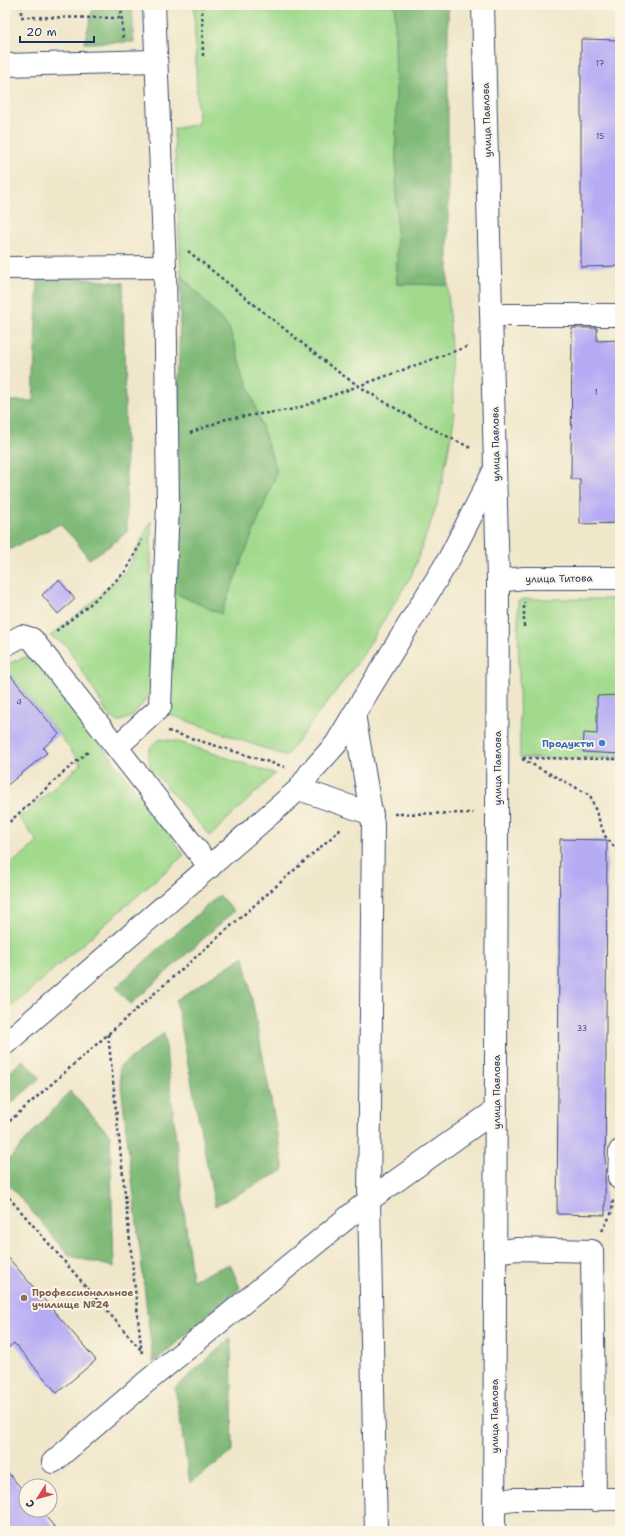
<svg xmlns="http://www.w3.org/2000/svg" width="625" height="1536" viewBox="0 0 625 1536" font-family="'Shantell Sans',sans-serif">
  <rect width="100%" height="100%" fill="#fcf5e5"/>
  <filter id="ink" filterUnits="userSpaceOnUse"><feTurbulence type="fractalNoise" baseFrequency=".025" numOctaves="2"/><feDisplacementMap in="SourceGraphic" scale="8" xChannelSelector="R" yChannelSelector="G"/><feConvolveMatrix kernelMatrix="1 2 1 2 8 2 1 2 1" color-interpolation-filters="sRGB"/></filter>
  <filter id="wash" filterUnits="userSpaceOnUse"><feTurbulence type="fractalNoise" baseFrequency=".012" numOctaves="4" result="noise"/><feDisplacementMap in="SourceGraphic" scale="16" xChannelSelector="R" yChannelSelector="G"/><feGaussianBlur stdDeviation="0.9" result="paint"/><feColorMatrix in="noise" values="0 0 0 0 0 0 0 0 0 0 0 0 0 0 0 0 0 1.4 0 .05"/><feComposite in="paint" operator="in"/></filter>
  <g filter="url(#wash)">
    <rect width="100%" height="100%" fill="#f0e7ca"/>
    <!-- green -->
    <g fill="#a1da8d" stroke="#5e8476">
      <polygon points="194,5 395,5 397,284 448,285 454,420 439,499 412,574 361,658 286,756 168,714 173,592 221,614 229,328 181,275 174,129 198,124"/>
      <polygon points="151,521 151,694 131,717 118,722 107,714 97,695 66,645 50,636 87,607 126,571"/>
      <polygon points="524,599 620,599 620,759 520,758 518,601"/>
      <polygon points="33,654 184,855 5,1012 5,869 38,842 19,818 81,764 59,734 5,669 5,665"/>
      <path d="M160 739 176 741 275 774 210 836 151 769C147 753 146 749 160 739Z"/>
    </g>
    <!-- forest -->
    <g fill="#80ba78" stroke="#4e746b">
      <polygon points="94,5 132,5 134,42 84,43"/>
      <polygon points="395,5 448,5 448,285 397,284"/>
      <polygon points="38,274 123,283 127,532 108,547 89,559 75,540 60,524 5,552 5,401 33,401"/>
      <polygon points="181,275 229,328 277,472 221,614 173,592"/>
      <polygon points="219,895 234,911 131,1004 116,987"/>
      <polygon points="244,956 284,1170 215,1206 176,1000"/>
      <polygon points="164,1033 192,1280 230,1264 240,1288 153,1363 119,1067"/>
      <polygon points="23,1060 40,1078 5,1109 5,1076"/>
      <polygon points="70,1091 110,1135 114,1267 70,1256 5,1180 5,1164"/>
      <polygon points="231,1338 233,1451 190,1483 175,1388"/>
    </g>
    <g id="blocks">
      <!-- building -->
      <g fill="#b5aaf4">
        <polygon points="581,39 620,40 620,266 581,267"/>
        <polygon points="572,328 597,328 597,341 620,340 620,523 580,524 580,479 571,479"/>
        <polygon points="59,580 75,599 58,614 42,595"/>
        <polygon points="5,669 59,734 43,748 47,753 5,787"/>
        <polygon points="620,695 620,754 583,752 584,733 597,734 597,696"/>
        <polygon points="560,839 607,840 605,1215 557,1214"/>
        <polygon points="5,1254 96,1360 57,1393 14,1343 5,1351"/>
        <polygon points="5,1469 26,1494 26,1510 40,1510 58,1531 5,1531"/>
      </g>
    </g>
  </g>
  <g filter="url(#ink)">
    <use href="#blocks" fill-opacity="0" stroke="#3b4b6e" stroke-width="1"/>
    <g fill="none" stroke-linecap="round" stroke-linejoin="round">
      <!-- minor casing -->
      <g stroke="#3b4b6e" stroke-width="24">
        <g id="minor">
          <polyline points="483,5 498,581 494,1531"/>
          <polyline points="5,65 156,61"/>
          <polyline points="5,268 165,267"/>
          <polyline points="492,315 620,315"/>
          <polyline points="498,581 524,578 620,578"/>
          <polyline points="5,645 22,636 32,639 210,867"/>
          <polyline points="354,714 373,824 369,1200 376,1531"/>
          <polyline points="117,747 160,707 168,504 165,267 154,5"/>
          <polyline points="299,789 372,814"/>
          <polyline points="5,1044 299,789 310,773 336,744 354,714 449,559 494,471"/>
          <polyline points="619,1178 620,1151"/>
          <polyline points="495,1252 517,1249 592,1251 595,1500"/>
          <polyline points="53,1462 145,1383 369,1200 496,1110"/>
          <polyline points="494,1502 514,1499 620,1499"/>
        </g>
      </g>
      <!-- path -->
      <g stroke="#3b4b6e" stroke-width="2.5" stroke-dasharray="3 3" stroke-linecap="butt">
        <polyline points="21,5 21,17 122,18"/>
        <polyline points="121,5 123,38"/>
        <polyline points="202,5 203,56"/>
        <path d="M188 251 334 369C376 399 425 426 471 448"/>
        <polyline points="190,433 226,419 295,409 469,346"/>
        <polyline points="524,627 524,602"/>
        <polyline points="56,631 87,607 126,571 142,540"/>
        <polyline points="168,731 285,767"/>
        <polyline points="523,758 620,759"/>
        <polyline points="522,759 590,795 605,836 620,854"/>
        <polyline points="394,814 473,813"/>
        <polyline points="5,826 64,772 89,751"/>
        <polyline points="108,1034 142,1355"/>
        <polyline points="5,1125 341,829"/>
        <polyline points="5,1193 141,1350"/>
        <polyline points="602,1231 612,1212 613,1200"/>
      </g>
      <!-- minor -->
      <use href="#minor" stroke="#fff" stroke-width="22"/>
    </g>
  </g>
  <!-- markers -->
  <circle fill="#3f7fe0" stroke="#fcf5e5" stroke-width="1.5" cx="602" cy="743" r="4"/>
  <circle fill="#8d6e63" stroke="#fcf5e5" stroke-width="1.5" cx="24" cy="1298" r="4"/>
  <g text-anchor="middle" stroke-width="4" stroke-linejoin="round" paint-order="stroke">
    <!-- number labels -->
    <g font-size="8" fill="#424e84">
      <text x="600" y="66">17</text>
      <text x="600" y="139">15</text>
      <text x="596" y="395">1</text>
      <text x="19" y="705">4</text>
      <text x="582" y="1031">33</text>
    </g>
    <!-- street labels -->
    <g font-size="10" fill="#1b2f5e" stroke="#fcf5e5">
      <text transform="translate(486 120) rotate(-92)" y="4">улица Павлова</text>
      <text transform="translate(495 444) rotate(-91)" y="4">улица Павлова</text>
      <text transform="translate(559 578) rotate(-1)" y="4">улица Титова</text>
      <text transform="translate(497 768) rotate(-90)" y="4">улица Павлова</text>
      <text transform="translate(496 1092) rotate(-90)" y="4">улица Павлова</text>
      <text transform="translate(494 1416) rotate(-90)" y="4">улица Павлова</text>
    </g>
    <!-- shop labels -->
    <g font-size="10" font-weight="bold" fill="#366cbe" stroke="#fcf5e5" text-anchor="end">
      <text x="594" y="747">Продукты</text>
    </g>
    <!-- education labels -->
    <g font-size="10" font-weight="bold" fill="#785e54" stroke="#fcf5e5" text-anchor="start">
      <text x="32" y="1296">Профессиональное<tspan x="32" dy="12">училище №24</tspan></text>
    </g>
  </g>
  <!-- margin -->
  <rect width="625" height="1536" fill="none" stroke="#fcf5e5" stroke-width="20"/>
  <!-- north arrow -->
  <g transform="translate(38 1498) rotate(233)"><circle r="19" fill="#fcf5e5" stroke="#a2a6af"/>
  <path d="M0-3L7 15L0 10L-7 15Z" fill="#d1495b"/>
  <text y="-6" font-size="11" font-weight="bold" text-anchor="middle" fill="#1b2f5e">С</text>
  </g>
  <!-- scale -->
  <path d="M20 36v6h74v-6" fill="none" stroke="#1b2f5e" stroke-width="2"/>
  <text x="26" y="36" font-size="12" fill="#1b2f5e" stroke="#fcf5e5" stroke-width="3" paint-order="stroke">20 m</text>
</svg>
